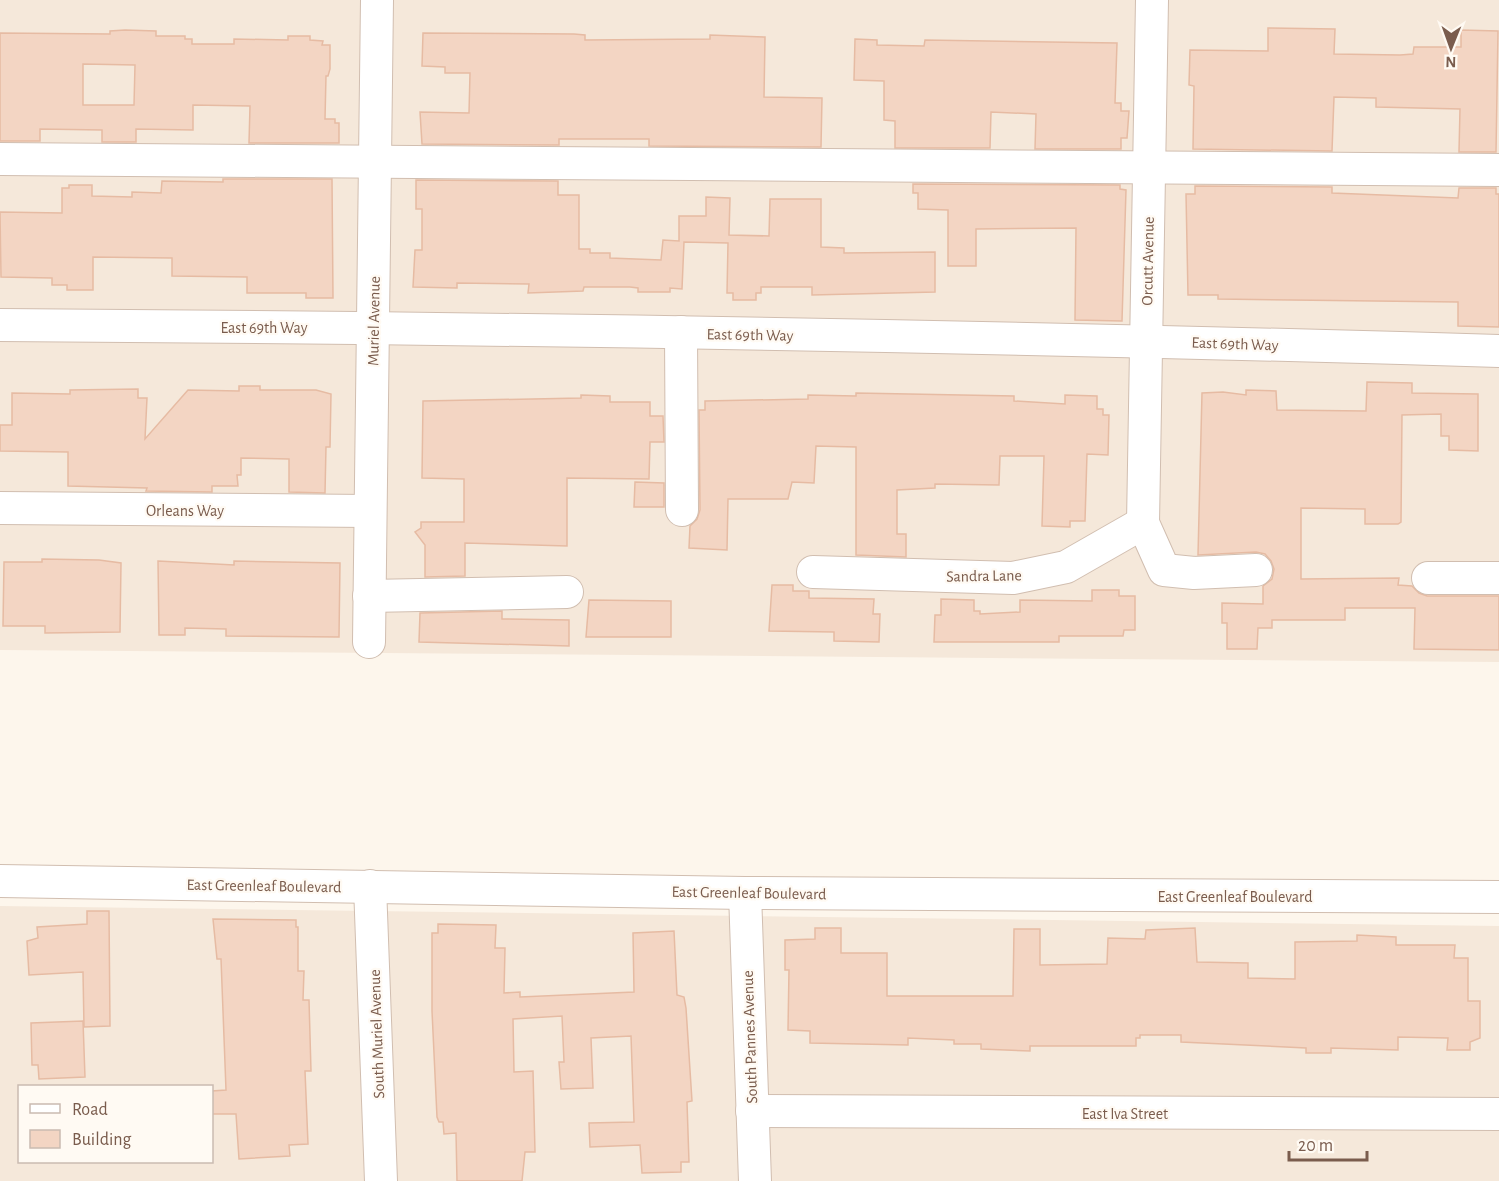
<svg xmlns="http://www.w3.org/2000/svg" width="1499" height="1181" viewBox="0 0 1499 1181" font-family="'Alegreya Sans',sans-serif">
  <rect width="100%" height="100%" fill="#fdf6ec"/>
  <!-- residential -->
  <g fill="#f5e8da" fill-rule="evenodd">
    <polygon points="0,0 1499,0 1499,662 0,650"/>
    <path d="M0 906 1499 926V1181H0ZM20 1086H212V1162H20Z"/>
  </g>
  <!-- building -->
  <g fill="#f3d5c3" stroke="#e6bba3" stroke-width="1.5" fill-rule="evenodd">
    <polygon points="1268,28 1335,29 1334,54 1400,55 1413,54 1414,47 1461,47 1461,30 1498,31 1496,152 1459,152 1460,109 1376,107 1376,98 1334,97 1332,151 1193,149 1194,86 1189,85 1190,50 1268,51"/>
    <path d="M125 30 156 31V36H185V39H192V44H234V39L288 40V36H310V40L323 41 322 45H330V69L328 76H326L325 119H335V123H339V143H249L250 106 193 105V130L136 129V142H102V130L40 129V141H0V33L110 34V31ZM83 64 135 65 134 105H83Z"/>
    <polygon points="423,33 574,34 585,35 585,40 710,39 710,35 765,37 764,97 822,98 821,147 649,146 649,139 559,139 559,145 422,144 420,112 469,113 470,73 445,73 445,67 422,66"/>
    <polygon points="855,39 877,40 877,45 924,46 925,40 1117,43 1115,103 1121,103 1121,111 1129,111 1127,138 1121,138 1121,149 1035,149 1036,114 991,112 990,148 895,148 895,121 884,120 884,81 854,80"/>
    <polygon points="223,179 332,179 333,298 306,298 306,293 247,293 247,277 172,276 172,258 93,257 93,290 67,290 67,285 52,285 52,278 1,277 0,212 62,213 62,188 69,188 69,185 92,185 92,196 132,197 132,192 161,193 162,181 223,182"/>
    <polygon points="416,180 558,181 558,195 579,195 579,249 590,249 590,253 610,253 610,258 661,260 663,240 679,241 679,216 706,216 706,197 730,198 729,235 769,236 770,199 821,199 821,247 844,248 844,253 935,252 935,292 812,295 812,287 761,287 761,293 756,293 756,300 733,300 733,293 727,293 728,243 684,242 682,289 670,288 670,292 638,292 638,288 630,287 584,287 583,291 528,293 529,284 457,283 457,288 413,287 415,250 422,250 422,209 416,209"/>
    <polygon points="913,184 1120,185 1120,189 1126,190 1122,321 1075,320 1076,228 976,229 976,266 948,266 948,210 918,209 918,193 913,193"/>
    <polygon points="1195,186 1332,187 1332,193 1458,198 1459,188 1496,188 1496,194 1499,194 1499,327 1458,326 1458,302 1218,299 1218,295 1188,295 1186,194 1195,194"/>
    <polygon points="1367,382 1412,383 1412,393 1478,394 1478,451 1449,450 1449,436 1441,436 1441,414 1402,415 1401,522 1398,524 1365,524 1365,509 1301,508 1301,579 1399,578 1398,585 1412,586 1419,593 1427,596 1499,596 1499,650 1414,649 1415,608 1345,608 1345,620 1272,620 1272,628 1258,628 1257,649 1227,649 1227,623 1222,623 1222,603 1263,604 1263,586 1272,579 1274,569 1271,561 1265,554 1256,552 1198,555 1202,393 1223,392 1246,395 1246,390 1276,391 1277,410 1366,411"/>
    <polygon points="239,386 260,386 260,390 316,390 331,394 330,447 326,447 325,493 289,492 289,459 241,458 241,475 237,475 238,486 212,486 212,492 146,491 147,488 68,486 68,452 0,451 0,425 12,425 12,393 70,394 70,390 138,389 138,398 147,398 145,439 188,390 239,391"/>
    <polygon points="856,393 1014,396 1014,401 1065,404 1065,395 1097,396 1097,409 1103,409 1103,415 1109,415 1108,455 1087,454 1085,521 1070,521 1070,527 1042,526 1044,456 1000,456 999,485 935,484 935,488 897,490 897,534 906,534 906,557 856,555 856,447 816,446 814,483 792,482 788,499 728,499 727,550 689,548 690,526 697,519 700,510 699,410 705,410 705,401 808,399 808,395 856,396"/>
    <polygon points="581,395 610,396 610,402 650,402 650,416 663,416 664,442 650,442 649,479 567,478 567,546 465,543 465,576 425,577 425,545 415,532 421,528 421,522 464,522 464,479 422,478 423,401 581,398"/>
    <polygon points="635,482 664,483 664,507 634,507"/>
    <polygon points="42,559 99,560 121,563 120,632 45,633 45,626 3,626 4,562 42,562"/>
    <polygon points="158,561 234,565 234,561 340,563 339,637 226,636 226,629 185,628 185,635 159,635"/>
    <polygon points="772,585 793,585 793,591 809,591 809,598 874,599 873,614 880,614 879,642 834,641 834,632 769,631"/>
    <polygon points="1092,590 1119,590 1119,596 1135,596 1135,630 1124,630 1123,636 1059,636 1059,642 934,642 935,615 941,615 941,599 974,600 974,611 980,611 980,614 1020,612 1020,600 1092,601"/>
    <polygon points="589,600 671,601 671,637 586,637"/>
    <polygon points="502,611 502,619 569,620 569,646 419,642 420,613"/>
    <polygon points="87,911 109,911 110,1026 84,1027 83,972 29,975 27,941 38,938 37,927 87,924"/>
    <polygon points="213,919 296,920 296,927 298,927 298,971 304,971 303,1000 309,1000 311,1071 305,1071 308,1144 289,1145 290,1156 239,1159 236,1114 212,1114 212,1091 226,1090 221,959 217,959"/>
    <polygon points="438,924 496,925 495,948 505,948 504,993 520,992 520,997 634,992 633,933 674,931 677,995 684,997 686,1008 692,1101 687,1102 689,1162 681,1162 681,1172 642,1173 640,1145 590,1147 589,1123 634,1122 631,1036 591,1038 593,1088 561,1089 559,1062 564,1062 562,1016 513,1019 514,1072 533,1071 535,1152 525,1152 522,1181 457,1181 456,1133 444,1134 443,1122 439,1122 437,1117 432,1011 432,933 438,933"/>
    <polygon points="815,928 841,928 841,953 887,953 887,996 1013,996 1014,929 1040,929 1040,965 1107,964 1108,938 1145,939 1146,930 1195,928 1197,962 1248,963 1248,978 1295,979 1295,942 1357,941 1357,935 1396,937 1396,945 1455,945 1454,958 1468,958 1468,1001 1480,1001 1480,1038 1470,1042 1470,1050 1447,1050 1448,1038 1398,1037 1398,1050 1331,1048 1331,1053 1306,1053 1306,1048 1181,1042 1181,1035 1140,1035 1140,1038 1136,1038 1136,1046 1030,1046 1030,1051 981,1049 981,1044 954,1044 954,1040 908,1038 908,1045 810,1043 810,1031 788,1030 789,970 785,970 785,940 815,939"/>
    <polygon points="83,1021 85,1077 39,1079 38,1065 32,1065 31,1023"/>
  </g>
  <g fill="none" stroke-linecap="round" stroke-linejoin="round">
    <!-- minor casing -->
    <g stroke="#d1beb0" stroke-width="34">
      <g id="minor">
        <polyline points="1152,0 1143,523 1164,570 1194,573 1256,570"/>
        <polyline points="0,159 1499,170"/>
        <path d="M0 325C500 328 999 336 1499 351"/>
        <polyline points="681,332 682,510"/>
        <polyline points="0,508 370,511"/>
        <polyline points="813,572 1013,578 1066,567 1143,523"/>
        <polyline points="1428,578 1499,578"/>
        <polyline points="369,596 567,592"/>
        <polyline points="369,642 377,0"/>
        <polyline points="0,881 745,893 1499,897"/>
        <polyline points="370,886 381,1181"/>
        <polyline points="745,893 755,1181"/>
        <polyline points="752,1111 1499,1114"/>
      </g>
    </g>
    <!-- minor -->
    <use href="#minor" stroke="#fff" stroke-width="32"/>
  </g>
  <g text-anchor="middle" stroke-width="4.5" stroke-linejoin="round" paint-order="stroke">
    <!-- street labels -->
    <g font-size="16" fill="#7a5c4d" stroke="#fffaf3">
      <text transform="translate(1147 261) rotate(-89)" y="6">Orcutt Avenue</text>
      <text transform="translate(373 321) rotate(-89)" y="6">Muriel Avenue</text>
      <text x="264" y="333">East 69th Way</text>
      <text transform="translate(750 334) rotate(1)" y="6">East 69th Way</text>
      <text transform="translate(1235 343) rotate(2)" y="6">East 69th Way</text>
      <text x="185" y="516">Orleans Way</text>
      <text transform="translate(984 575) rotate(-1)" y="6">Sandra Lane</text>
      <text transform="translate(264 885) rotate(1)" y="6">East Greenleaf Boulevard</text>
      <text transform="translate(749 892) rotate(1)" y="6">East Greenleaf Boulevard</text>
      <text x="1235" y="902">East Greenleaf Boulevard</text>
      <text transform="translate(376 1034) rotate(-92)" y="6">South Muriel Avenue</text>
      <text transform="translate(749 1037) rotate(-92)" y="6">South Pannes Avenue</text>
      <text x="1125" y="1119">East Iva Street</text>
    </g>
  </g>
  <!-- legend -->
  <rect x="18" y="1085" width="195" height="78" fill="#fffaf3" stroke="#cabbb1" stroke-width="1.5"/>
  <rect x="30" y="1104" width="30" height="9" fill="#ffffff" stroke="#cabbb1" stroke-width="1.5"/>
  <text x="72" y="1115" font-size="18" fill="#7a5c4d">Road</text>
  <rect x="30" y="1130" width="30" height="18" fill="#f3d5c3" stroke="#cabbb1" stroke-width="1.5"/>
  <text x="72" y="1145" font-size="18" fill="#7a5c4d">Building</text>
  <!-- north arrow -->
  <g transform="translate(1451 48) rotate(181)" stroke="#fffaf3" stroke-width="4.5" paint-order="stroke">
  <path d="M0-4.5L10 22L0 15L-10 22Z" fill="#7a5c4d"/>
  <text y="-9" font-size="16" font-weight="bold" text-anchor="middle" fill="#7a5c4d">N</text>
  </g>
  <!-- scale -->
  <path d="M1289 1151v9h78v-9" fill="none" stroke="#7a5c4d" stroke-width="3"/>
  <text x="1298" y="1151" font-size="18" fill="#7a5c4d" stroke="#fffaf3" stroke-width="4.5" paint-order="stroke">20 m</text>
</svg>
